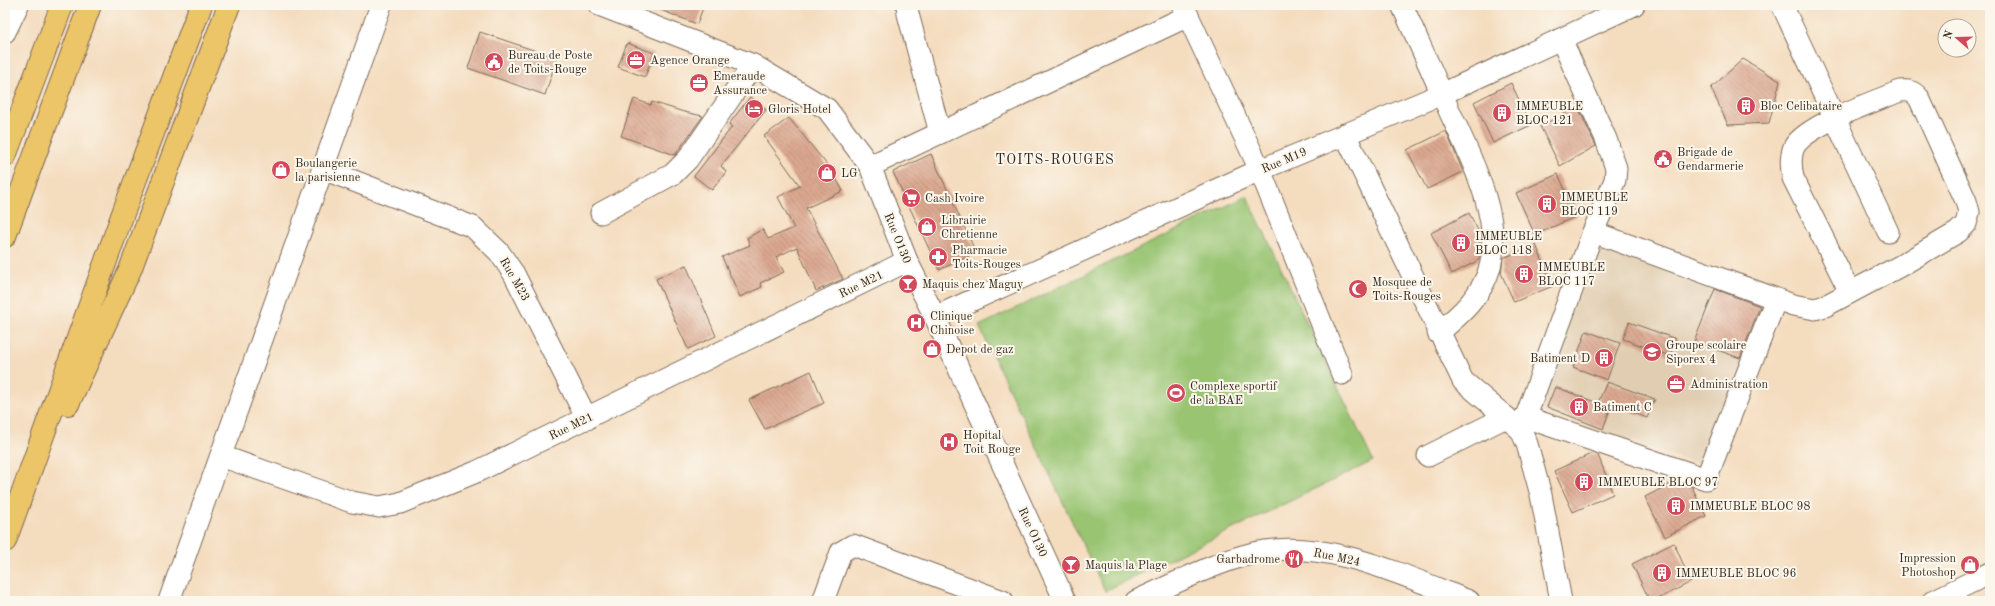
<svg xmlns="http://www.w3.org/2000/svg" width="1995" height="606" viewBox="0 0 1995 606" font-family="'Old Standard TT',serif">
  <defs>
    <pattern id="building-back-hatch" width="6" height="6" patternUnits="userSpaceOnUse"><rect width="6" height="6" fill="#dba78f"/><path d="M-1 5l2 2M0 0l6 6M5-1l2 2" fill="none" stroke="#b38874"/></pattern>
  </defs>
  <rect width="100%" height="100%" fill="#fbf7ec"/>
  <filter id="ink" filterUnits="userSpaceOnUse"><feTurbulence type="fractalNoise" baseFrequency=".025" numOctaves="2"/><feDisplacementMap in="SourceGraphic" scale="8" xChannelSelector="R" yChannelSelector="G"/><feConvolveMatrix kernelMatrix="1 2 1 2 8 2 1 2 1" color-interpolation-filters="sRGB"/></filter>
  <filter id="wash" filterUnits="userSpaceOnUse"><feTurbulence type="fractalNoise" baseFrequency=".012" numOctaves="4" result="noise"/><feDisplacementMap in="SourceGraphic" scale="16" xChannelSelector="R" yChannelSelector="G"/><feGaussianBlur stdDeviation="0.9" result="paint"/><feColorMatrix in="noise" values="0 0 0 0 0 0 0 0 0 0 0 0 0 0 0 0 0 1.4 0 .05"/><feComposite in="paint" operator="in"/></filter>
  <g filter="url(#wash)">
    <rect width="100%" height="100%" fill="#f4dcbe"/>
    <!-- built -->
    <polygon fill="#e1cdb1" points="1599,238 1769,297 1703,466 1535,408"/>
    <!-- pitch -->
    <polygon fill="#99c573" stroke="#6a7848" points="1247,196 1373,461 1105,591 979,326"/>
    <g id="blocks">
      <!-- building -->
      <g fill="url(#building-back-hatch)">
        <polygon points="650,5 704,5 697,24 650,6"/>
        <polygon points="480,32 557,58 545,95 468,68"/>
        <polygon points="627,43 654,53 645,77 618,67"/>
        <polygon points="1743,59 1780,81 1769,123 1728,125 1711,88"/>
        <polygon points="1511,83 1531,125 1493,143 1474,102"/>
        <polygon points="750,97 766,110 721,166 726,172 712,190 694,176 732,127 729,124"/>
        <polygon points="634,99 651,105 652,102 684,112 703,116 675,155 621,136"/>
        <polygon points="1578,107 1596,146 1560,166 1540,126"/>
        <polygon points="789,118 832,171 843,191 806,208 843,279 816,291 797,247 776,257 784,272 760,283 762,287 740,297 722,257 750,245 747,238 763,229 768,239 794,228 778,197 800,186 764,136"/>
        <polygon points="1446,131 1463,172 1427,189 1407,150"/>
        <polygon points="931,154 976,253 939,270 893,172"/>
        <polygon points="1558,174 1577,216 1535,235 1516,193"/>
        <polygon points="1469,213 1480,234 1479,260 1452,274 1431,233"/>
        <polygon points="1536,245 1553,286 1514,302 1501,273 1503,258"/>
        <polygon points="686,265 716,336 688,349 656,279"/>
        <polygon points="1715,289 1760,306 1740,358 1694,342"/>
        <polygon points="1629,322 1676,339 1670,356 1623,339"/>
        <polygon points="1586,331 1620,343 1607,380 1573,367"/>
        <polygon points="811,371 824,403 765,429 749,400"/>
        <polygon points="1607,382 1655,399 1647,418 1612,404 1603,429 1547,407 1555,387 1598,403"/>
        <polygon points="1593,453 1598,455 1613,494 1573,512 1554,471"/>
        <polygon points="1676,481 1692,487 1706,516 1665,537 1645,497"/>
        <polygon points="1674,543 1691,582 1654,601 1650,601 1632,564"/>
      </g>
    </g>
  </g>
  <g filter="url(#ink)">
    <use href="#blocks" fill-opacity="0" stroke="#7c6856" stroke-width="1"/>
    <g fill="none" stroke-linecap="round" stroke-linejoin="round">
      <!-- minor casing -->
      <g stroke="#7c6856" stroke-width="23">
        <g id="minor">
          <polyline points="599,5 753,65 827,109 870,166 907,261 935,317 1065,601"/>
          <polyline points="907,5 908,14 940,133"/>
          <polyline points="1183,5 1260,170 1342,374"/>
          <path d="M1402 5C1417 39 1433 73 1448 108 1468 152 1503 217 1490 267 1482 296 1460 315 1438 333"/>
          <polyline points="1782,5 1888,232"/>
          <polyline points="5,32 18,5"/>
          <polyline points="1345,134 1463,381 1521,430 1527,444 1541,495 1561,601"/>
          <polyline points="870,166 1188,16"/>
          <polyline points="323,169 473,227 499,252 514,274 587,419"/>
          <polyline points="601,213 673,174 688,159 753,65"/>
          <path d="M1593 232 1793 305 1815 309 1825 306 1900 266 1958 232 1966 224 1969 212 1966 201 1919 98C1913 91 1909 90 1900 91 1876 101 1806 125 1794 147 1790 156 1791 168 1793 178L1850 292"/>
          <polyline points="935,317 1260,170 1442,94 1634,5"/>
          <polyline points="1525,417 1706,479 1776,299"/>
          <polyline points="1521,430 1593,232 1615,180 1616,168 1606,139 1561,39"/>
          <polyline points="221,456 352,502 379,507 400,503 476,472 907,261"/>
          <polyline points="1428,456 1506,417"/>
          <polyline points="169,601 381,5"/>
          <polyline points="823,601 841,552 853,545 1003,601"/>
          <path d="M1136 601C1174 584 1213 563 1254 553 1325 537 1404 576 1469 601"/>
          <polyline points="1933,601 1990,573"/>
        </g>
      </g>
      <!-- highway casing -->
      <g stroke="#7c6856" stroke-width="24">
        <g id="highway">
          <polyline points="5,156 62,5"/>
          <polyline points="5,236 90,5"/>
          <polyline points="68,404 130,270 229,5"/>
          <polyline points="5,541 122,216 201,5"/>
        </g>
      </g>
      <!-- minor -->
      <use href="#minor" stroke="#fff" stroke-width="21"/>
      <!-- highway -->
      <use href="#highway" stroke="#edc569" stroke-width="22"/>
    </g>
  </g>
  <!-- icons -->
  <defs>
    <g id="office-disc" transform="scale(1)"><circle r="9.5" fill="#d1495b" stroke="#fbf7ec"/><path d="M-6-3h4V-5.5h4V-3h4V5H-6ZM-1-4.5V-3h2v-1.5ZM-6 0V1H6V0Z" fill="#fff"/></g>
    <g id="civic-disc" transform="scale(1)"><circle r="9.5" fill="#d1495b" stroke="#fbf7ec"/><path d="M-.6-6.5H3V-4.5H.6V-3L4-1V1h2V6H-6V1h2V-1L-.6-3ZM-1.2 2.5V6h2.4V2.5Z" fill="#fff"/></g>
    <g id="building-disc" transform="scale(1)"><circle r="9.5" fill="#d1495b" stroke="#fbf7ec"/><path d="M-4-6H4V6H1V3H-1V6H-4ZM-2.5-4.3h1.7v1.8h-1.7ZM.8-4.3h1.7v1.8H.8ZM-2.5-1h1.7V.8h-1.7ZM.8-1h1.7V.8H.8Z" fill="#fff"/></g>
    <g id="hotel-disc" transform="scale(1)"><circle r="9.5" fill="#d1495b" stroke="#fbf7ec"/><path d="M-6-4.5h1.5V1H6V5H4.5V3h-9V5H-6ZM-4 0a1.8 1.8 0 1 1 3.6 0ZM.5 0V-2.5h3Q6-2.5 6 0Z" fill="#fff"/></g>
    <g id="shop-disc" transform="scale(1)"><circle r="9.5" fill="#d1495b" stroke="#fbf7ec"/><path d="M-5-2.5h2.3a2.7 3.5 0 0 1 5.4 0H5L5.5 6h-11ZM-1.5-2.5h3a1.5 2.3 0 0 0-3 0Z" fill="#fff"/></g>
    <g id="supermarket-disc" transform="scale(1)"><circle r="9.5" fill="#d1495b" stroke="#fbf7ec"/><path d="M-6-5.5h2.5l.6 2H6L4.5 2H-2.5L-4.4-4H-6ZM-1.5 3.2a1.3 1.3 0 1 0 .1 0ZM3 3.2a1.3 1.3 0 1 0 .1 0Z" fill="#fff"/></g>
    <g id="pharmacy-disc" transform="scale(1)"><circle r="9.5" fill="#d1495b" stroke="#fbf7ec"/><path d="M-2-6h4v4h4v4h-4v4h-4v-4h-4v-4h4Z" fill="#fff"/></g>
    <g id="bar-disc" transform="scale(1)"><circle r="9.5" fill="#d1495b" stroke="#fbf7ec"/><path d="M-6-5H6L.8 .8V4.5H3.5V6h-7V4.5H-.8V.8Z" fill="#fff"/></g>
    <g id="mosque-disc" transform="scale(1)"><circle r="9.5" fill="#d1495b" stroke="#fbf7ec"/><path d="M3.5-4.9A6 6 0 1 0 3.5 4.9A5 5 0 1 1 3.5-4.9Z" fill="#fff"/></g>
    <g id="hospital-disc" transform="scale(1)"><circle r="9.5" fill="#d1495b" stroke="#fbf7ec"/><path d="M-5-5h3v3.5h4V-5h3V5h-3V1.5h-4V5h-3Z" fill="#fff"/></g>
    <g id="school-disc" transform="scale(1)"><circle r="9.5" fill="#d1495b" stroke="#fbf7ec"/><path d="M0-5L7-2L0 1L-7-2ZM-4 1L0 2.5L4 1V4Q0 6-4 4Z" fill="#fff"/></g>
    <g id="stadium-disc" transform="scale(1)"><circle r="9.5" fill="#d1495b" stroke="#fbf7ec"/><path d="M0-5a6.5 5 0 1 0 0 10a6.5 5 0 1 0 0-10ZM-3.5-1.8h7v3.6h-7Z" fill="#fff"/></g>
    <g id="restaurant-disc" transform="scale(1)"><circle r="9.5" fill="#d1495b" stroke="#fbf7ec"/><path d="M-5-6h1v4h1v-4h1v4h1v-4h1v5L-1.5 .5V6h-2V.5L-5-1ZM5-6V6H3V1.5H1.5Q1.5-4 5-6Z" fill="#fff"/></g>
  </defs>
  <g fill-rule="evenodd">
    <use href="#office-disc" x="636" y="60"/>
    <use href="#civic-disc" x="494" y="62"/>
    <use href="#office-disc" x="699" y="83"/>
    <use href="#building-disc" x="1746" y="106"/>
    <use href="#hotel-disc" x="754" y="109"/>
    <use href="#building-disc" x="1502" y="113"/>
    <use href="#civic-disc" x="1663" y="159"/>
    <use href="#shop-disc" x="281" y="170"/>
    <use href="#shop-disc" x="827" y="173"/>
    <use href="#supermarket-disc" x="911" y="198"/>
    <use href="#building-disc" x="1547" y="204"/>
    <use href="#shop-disc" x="927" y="227"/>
    <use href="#building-disc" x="1461" y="243"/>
    <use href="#pharmacy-disc" x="938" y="257"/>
    <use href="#building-disc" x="1524" y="274"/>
    <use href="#bar-disc" x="908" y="284"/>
    <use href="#mosque-disc" x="1358" y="289"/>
    <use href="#hospital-disc" x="916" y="323"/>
    <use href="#shop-disc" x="932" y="349"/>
    <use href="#school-disc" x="1652" y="352"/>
    <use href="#building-disc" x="1604" y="358"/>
    <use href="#office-disc" x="1676" y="384"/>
    <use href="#stadium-disc" x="1176" y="393"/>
    <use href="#building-disc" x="1579" y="407"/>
    <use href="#hospital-disc" x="949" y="442"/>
    <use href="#building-disc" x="1584" y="482"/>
    <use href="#building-disc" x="1676" y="506"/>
    <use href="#restaurant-disc" x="1294" y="559"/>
    <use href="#bar-disc" x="1071" y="565"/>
    <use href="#shop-disc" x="1970" y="565"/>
    <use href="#building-disc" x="1662" y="573"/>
  </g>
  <g text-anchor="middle" stroke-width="4" stroke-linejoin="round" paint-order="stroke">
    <!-- poi labels -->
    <g font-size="12" fill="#3b2a1e" stroke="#fbf7ec" text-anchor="start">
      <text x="508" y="59">Bureau de Poste<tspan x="508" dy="14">de Toits-Rouge</tspan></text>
      <text x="650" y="64">Agence Orange</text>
      <text x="713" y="80">Emeraude<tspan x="713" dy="14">Assurance</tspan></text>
      <text x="1516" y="110">IMMEUBLE<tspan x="1516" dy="14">BLOC 121</tspan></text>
      <text x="1760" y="110">Bloc Celibataire</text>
      <text x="768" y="113">Gloris Hotel</text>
      <text x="1677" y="156">Brigade de<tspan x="1677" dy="14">Gendarmerie</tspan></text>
      <text x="295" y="167">Boulangerie<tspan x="295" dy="14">la parisienne</tspan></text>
      <text x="841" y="177">LG</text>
      <text x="1561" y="201">IMMEUBLE<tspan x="1561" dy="14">BLOC 119</tspan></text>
      <text x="925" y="202">Cash Ivoire</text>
      <text x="941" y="224">Librairie<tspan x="941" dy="14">Chretienne</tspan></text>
      <text x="1475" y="240">IMMEUBLE<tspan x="1475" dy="14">BLOC 118</tspan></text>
      <text x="952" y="254">Pharmacie<tspan x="952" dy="14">Toits-Rouges</tspan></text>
      <text x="1538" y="271">IMMEUBLE<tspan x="1538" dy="14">BLOC 117</tspan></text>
      <text x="1372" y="286">Mosquee de<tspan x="1372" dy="14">Toits-Rouges</tspan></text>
      <text x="922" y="288">Maquis chez Maguy</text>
      <text x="930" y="320">Clinique<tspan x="930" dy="14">Chinoise</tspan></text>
      <text x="1666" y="349">Groupe scolaire<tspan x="1666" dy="14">Siporex 4</tspan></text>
      <text x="946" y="353">Depot de gaz</text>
      <text x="1590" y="362" text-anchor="end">Batiment D</text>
      <text x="1690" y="388">Administration</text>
      <text x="1190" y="390">Complexe sportif<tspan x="1190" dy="14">de la BAE</tspan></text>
      <text x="1593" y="411">Batiment C</text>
      <text x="963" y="439">Hopital<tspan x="963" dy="14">Toit Rouge</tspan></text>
      <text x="1598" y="486">IMMEUBLE BLOC 97</text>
      <text x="1690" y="510">IMMEUBLE BLOC 98</text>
      <text x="1956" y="562" text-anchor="end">Impression<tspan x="1956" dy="14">Photoshop</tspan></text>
      <text x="1280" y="563" text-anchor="end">Garbadrome</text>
      <text x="1085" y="569">Maquis la Plage</text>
      <text x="1676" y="577">IMMEUBLE BLOC 96</text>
    </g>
    <!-- street labels -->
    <g font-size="12" fill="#3b2a1e" stroke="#fbf7ec">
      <text transform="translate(1284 160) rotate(-23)" y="4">Rue M19</text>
      <text transform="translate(898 238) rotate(68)" y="4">Rue O130</text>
      <text transform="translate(515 279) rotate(60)" y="4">Rue M23</text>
      <text transform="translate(861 284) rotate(-26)" y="4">Rue M21</text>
      <text transform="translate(571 426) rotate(-26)" y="4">Rue M21</text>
      <text transform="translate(1033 532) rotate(65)" y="4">Rue O130</text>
      <text transform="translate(1337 557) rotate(12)" y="4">Rue M24</text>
    </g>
    <!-- quarter labels -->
    <g font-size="14" letter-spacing="1" fill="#3b2a1e" stroke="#fbf7ec">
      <text x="1055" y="164">TOITS-ROUGES</text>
    </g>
  </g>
  <!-- margin -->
  <rect width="1995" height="606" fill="none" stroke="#fbf7ec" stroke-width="20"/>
  <!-- north arrow -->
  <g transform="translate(1957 38) rotate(290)"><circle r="19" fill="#fbf7ec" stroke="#aea59a"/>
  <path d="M0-3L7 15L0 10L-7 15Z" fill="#d1495b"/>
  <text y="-6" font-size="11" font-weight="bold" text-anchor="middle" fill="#3b2a1e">N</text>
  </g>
</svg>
